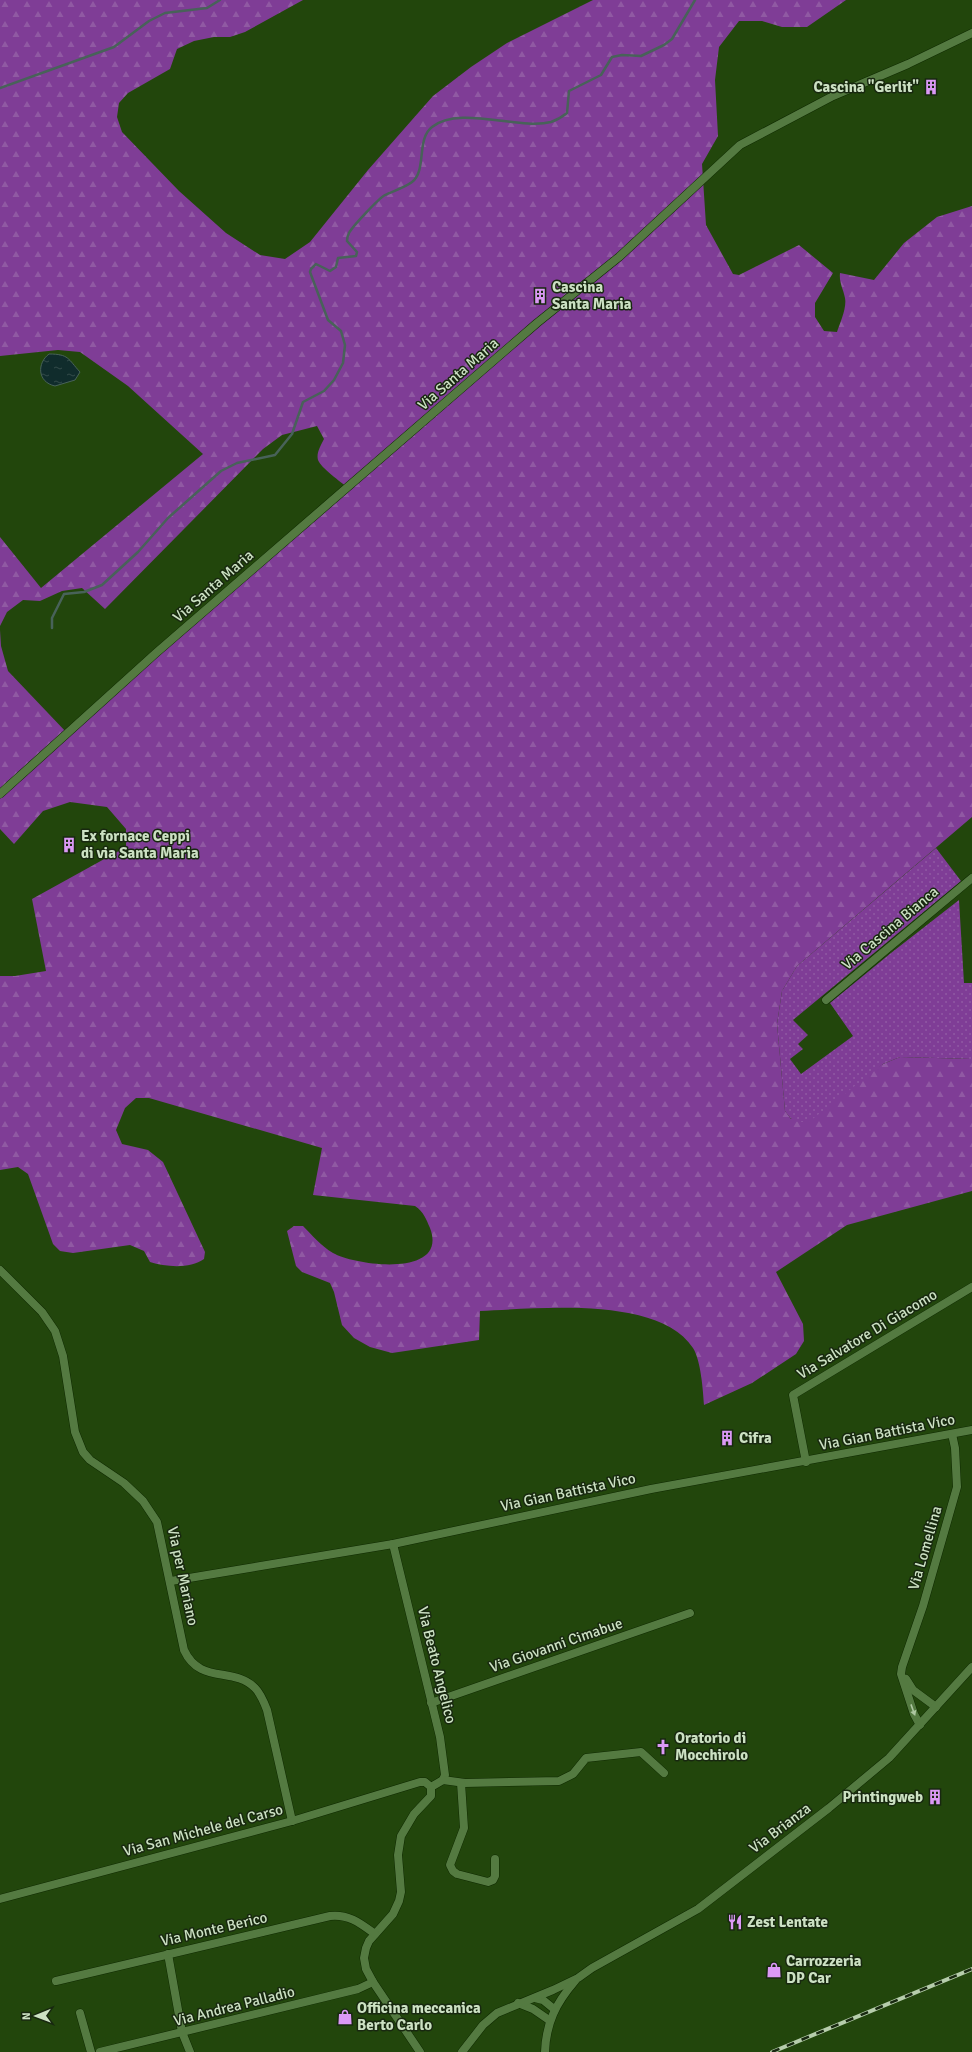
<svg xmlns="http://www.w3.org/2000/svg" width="972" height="2052" viewBox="0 0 972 2052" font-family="Signika,sans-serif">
  <defs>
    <pattern id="forest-firs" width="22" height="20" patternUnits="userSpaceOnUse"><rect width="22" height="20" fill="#7f3d96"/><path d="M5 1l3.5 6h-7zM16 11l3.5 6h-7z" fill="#9059a3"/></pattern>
    <pattern id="garden-dots" width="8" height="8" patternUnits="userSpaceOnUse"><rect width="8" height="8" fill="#7f3d96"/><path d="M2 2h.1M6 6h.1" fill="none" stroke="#9059a3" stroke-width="1.8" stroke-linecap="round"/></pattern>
    <pattern id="water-ripples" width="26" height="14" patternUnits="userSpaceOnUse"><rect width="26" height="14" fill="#102c2c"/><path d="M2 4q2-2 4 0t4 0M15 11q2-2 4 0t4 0" fill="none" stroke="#324a49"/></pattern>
  </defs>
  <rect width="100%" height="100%" fill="#22460c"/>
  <!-- forest -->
  <path fill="url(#forest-firs)" d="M0 0H303L245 32 230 37H214L194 41 177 49 170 69 128 93 119 103 117 117 122 132 179 191 226 233 260 255 285 259 310 242 368 170 433 96 471 67 507 43 593 0H846L807 27H782L762 21H739L719 47 715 80 718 136 702 164 706 225 733 274 739 275 799 245 833 273 815 303V317L824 331 837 332C840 323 847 308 845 298 843 288 839 283 840 273L874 280 904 243 937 217 972 206V817L797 966 782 991 777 1024 785 1111 791 1119 883 1064 900 1057 972 1059V1191L847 1225 776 1272 803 1324 804 1341 796 1354 752 1383 704 1405C703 1390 701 1361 693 1348 658 1295 535 1309 480 1311L479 1340 392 1353 370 1347 354 1338 342 1325 334 1292 330 1283 302 1272 296 1266 287 1231 294 1226H303C312 1235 321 1246 333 1253 356 1266 449 1278 430 1228 426 1219 424 1212 415 1206L313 1195 322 1148 149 1098H136L125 1108 116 1130 122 1144 148 1150 163 1162 205 1252 204 1259C190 1269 166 1267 150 1262L144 1251 130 1245 73 1253 60 1251 53 1244 28 1174 18 1167 0 1170V976H15L46 971 32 899 126 847V829L107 807 70 802 43 811 14 844 0 829V630L1 646 8 671 67 733 348 488C341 482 321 468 318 460 316 453 321 445 324 439L317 426 282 435 263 449 105 609 82 588 62 591 40 601 23 600 7 612 0 626V537L41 588 203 454 128 386 80 352 58 350 0 356Z"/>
  <!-- garden -->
  <path fill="url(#garden-dots)" d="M936 848 961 881 793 1020 808 1035 798 1044 803 1049 790 1059 801 1074 853 1036 830 1003 891 953 959 900 964 983H972V1059L900 1057 883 1064 810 1121C797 1123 793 1123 785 1111L777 1024 782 991 797 966Z"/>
  <!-- water -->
  <path fill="url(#water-ripples)" stroke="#486259" d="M49 354C69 354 68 359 80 372L75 380 55 386C37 382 37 363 49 354Z"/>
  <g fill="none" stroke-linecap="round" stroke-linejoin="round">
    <!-- stream -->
    <g stroke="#486259" stroke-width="2.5">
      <polyline points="0,88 114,47 149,21 165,13 207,8 220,0"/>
      <path d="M52 628V618L64 594 84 592 102 585 138 552 168 518 221 471 237 463 275 455 292 434 303 402 324 391 334 380 343 363 345 345 341 331 328 320 310 272 311 269 316 264 330 271 336 267 338 258 356 256 357 252 347 241C347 239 348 235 349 233 352 227 379 198 385 195 393 191 404 188 412 182 427 171 416 139 432 127 459 105 518 130 551 122 557 120 562 117 567 113L569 91 601 75 612 57 622 55 641 56 664 45 672 39 695 0"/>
    </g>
    <!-- minor casing -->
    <g stroke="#0f2a00" stroke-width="9">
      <g id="minor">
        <polyline points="0,794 156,653 537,323 619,257 740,145 833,96 908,64 972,33"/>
        <polyline points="826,1000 972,878"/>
        <path d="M0 1270 42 1312 55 1331 63 1356 75 1432 83 1452 90 1460 124 1483 143 1501 157 1522 184 1650C200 1685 233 1666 255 1688 261 1694 264 1702 267 1710L292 1821"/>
        <polyline points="806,1462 793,1395 972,1287"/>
        <polyline points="393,1544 440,1737 445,1775 443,1780 431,1787"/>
        <polyline points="171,1581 393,1544 651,1489 972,1430"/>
        <polyline points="906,1679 913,1690 936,1707"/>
        <polyline points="431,1703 690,1613"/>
        <polyline points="920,1725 914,1714 901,1674 902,1667 923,1606 957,1487 955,1448 952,1434"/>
        <polyline points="443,1780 465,1783 559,1781 573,1774 586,1758 641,1752 664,1773"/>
        <polyline points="461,1783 464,1828 450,1865 453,1871 457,1874 488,1882 493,1880 495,1876 495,1859"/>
        <polyline points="0,1899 292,1821 420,1782 425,1782 431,1787 431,1796 414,1814 401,1836 398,1855 401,1892 399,1901 393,1914 369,1941 366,1948 364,1958 366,1969 373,1982 420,2052"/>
        <polyline points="168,1954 182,2032 190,2052"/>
        <path d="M56 1981 330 1916C349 1914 360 1923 375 1934"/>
        <polyline points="535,1998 543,2000 554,2009"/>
        <polyline points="518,2003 533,2009 549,2020"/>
        <polyline points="80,2013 91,2052"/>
        <polyline points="100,2052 358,1989 373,1982"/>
        <polyline points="462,2052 483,2025 497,2013 553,1990 578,1978 592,1968 698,1909 829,1808 889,1758 972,1667"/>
        <path d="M545 2052C546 2023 556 2003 575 1981"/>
      </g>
    </g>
    <!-- minor -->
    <use href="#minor" stroke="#547a41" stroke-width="8"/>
    <!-- rail casing -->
    <g stroke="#b6cdac" stroke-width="4">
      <polyline id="rail" points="772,2052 972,1969"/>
    </g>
    <!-- rail -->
    <use href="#rail" stroke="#182810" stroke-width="2.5" stroke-dasharray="8" stroke-linecap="butt"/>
  </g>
  <!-- one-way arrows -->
  <defs><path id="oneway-solid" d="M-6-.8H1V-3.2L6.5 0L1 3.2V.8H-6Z"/></defs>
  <use fill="#aec7a2" href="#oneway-solid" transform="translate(913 1710) rotate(70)"/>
  <!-- icons -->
  <defs>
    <g id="building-bare" transform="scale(1.2)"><path d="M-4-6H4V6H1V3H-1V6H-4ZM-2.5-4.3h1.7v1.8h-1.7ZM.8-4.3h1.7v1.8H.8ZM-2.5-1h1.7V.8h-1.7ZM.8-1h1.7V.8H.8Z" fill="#db99f5" stroke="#182810" stroke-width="2.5" paint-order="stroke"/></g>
    <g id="church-bare" transform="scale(1.2)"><path d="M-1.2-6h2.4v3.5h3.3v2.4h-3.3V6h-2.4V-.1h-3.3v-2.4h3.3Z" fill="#db99f5" stroke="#182810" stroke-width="2.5" paint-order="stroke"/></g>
    <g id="restaurant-bare" transform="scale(1.2)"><path d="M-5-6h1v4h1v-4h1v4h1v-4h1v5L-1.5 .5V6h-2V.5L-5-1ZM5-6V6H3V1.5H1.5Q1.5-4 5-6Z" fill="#db99f5" stroke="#182810" stroke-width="2.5" paint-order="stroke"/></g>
    <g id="shop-bare" transform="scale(1.2)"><path d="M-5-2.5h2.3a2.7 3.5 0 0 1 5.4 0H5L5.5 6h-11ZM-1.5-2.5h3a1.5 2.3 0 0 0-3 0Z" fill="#db99f5" stroke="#182810" stroke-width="2.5" paint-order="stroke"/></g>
  </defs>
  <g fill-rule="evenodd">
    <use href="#building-bare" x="931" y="87"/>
    <use href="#building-bare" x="540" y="296"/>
    <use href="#building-bare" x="69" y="845"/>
    <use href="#building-bare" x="727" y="1438"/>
    <use href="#church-bare" x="663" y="1747"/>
    <use href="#building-bare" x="935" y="1797"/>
    <use href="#restaurant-bare" x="735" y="1922"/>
    <use href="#shop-bare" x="774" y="1970"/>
    <use href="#shop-bare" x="345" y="2017"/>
  </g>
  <g text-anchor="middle" stroke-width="3" stroke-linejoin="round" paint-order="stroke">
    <!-- poi labels -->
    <g font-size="15" font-weight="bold" fill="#cce1c3" stroke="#182810" text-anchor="start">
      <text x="919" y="92" text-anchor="end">Cascina "Gerlit"</text>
      <text x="552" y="292">Cascina<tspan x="552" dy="17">Santa Maria</tspan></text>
      <text x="81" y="841">Ex fornace Ceppi<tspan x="81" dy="17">di via Santa Maria</tspan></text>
      <text x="739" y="1443">Cifra</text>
      <text x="675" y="1743">Oratorio di<tspan x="675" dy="17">Mocchirolo</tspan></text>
      <text x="923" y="1802" text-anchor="end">Printingweb</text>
      <text x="747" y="1927">Zest Lentate</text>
      <text x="786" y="1966">Carrozzeria<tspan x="786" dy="17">DP Car</tspan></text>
      <text x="357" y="2013">Officina meccanica<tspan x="357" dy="17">Berto Carlo</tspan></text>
    </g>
    <!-- street labels -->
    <g font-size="15" fill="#cce1c3" stroke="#182810">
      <text transform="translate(458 374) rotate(-41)" y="5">Via Santa Maria</text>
      <text transform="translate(213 586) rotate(-41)" y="5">Via Santa Maria</text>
      <text transform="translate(890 928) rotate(-40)" y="5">Via Cascina Bianca</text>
      <text transform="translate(867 1334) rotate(-31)" y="5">Via Salvatore Di Giacomo</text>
      <text transform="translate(887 1432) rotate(-11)" y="5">Via Gian Battista Vico</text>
      <text transform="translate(568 1492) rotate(-12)" y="5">Via Gian Battista Vico</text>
      <text transform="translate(925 1548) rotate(-74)" y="5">Via Lomellina</text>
      <text transform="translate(183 1576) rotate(78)" y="5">Via per Mariano</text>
      <text transform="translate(556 1645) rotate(-19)" y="5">Via Giovanni Cimabue</text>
      <text transform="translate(437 1665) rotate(76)" y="5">Via Beato Angelico</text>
      <text transform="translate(780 1828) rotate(-37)" y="5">Via Brianza</text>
      <text transform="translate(203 1830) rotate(-15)" y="5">Via San Michele del Carso</text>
      <text transform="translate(214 1929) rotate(-13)" y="5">Via Monte Berico</text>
      <text transform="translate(234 2006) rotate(-14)" y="5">Via Andrea Palladio</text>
    </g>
  </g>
  <!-- north arrow -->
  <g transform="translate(36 2016) rotate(269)" stroke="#182810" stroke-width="3" paint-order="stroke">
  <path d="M0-3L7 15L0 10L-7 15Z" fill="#cce1c3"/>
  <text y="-6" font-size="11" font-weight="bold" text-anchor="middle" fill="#cce1c3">N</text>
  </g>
</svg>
